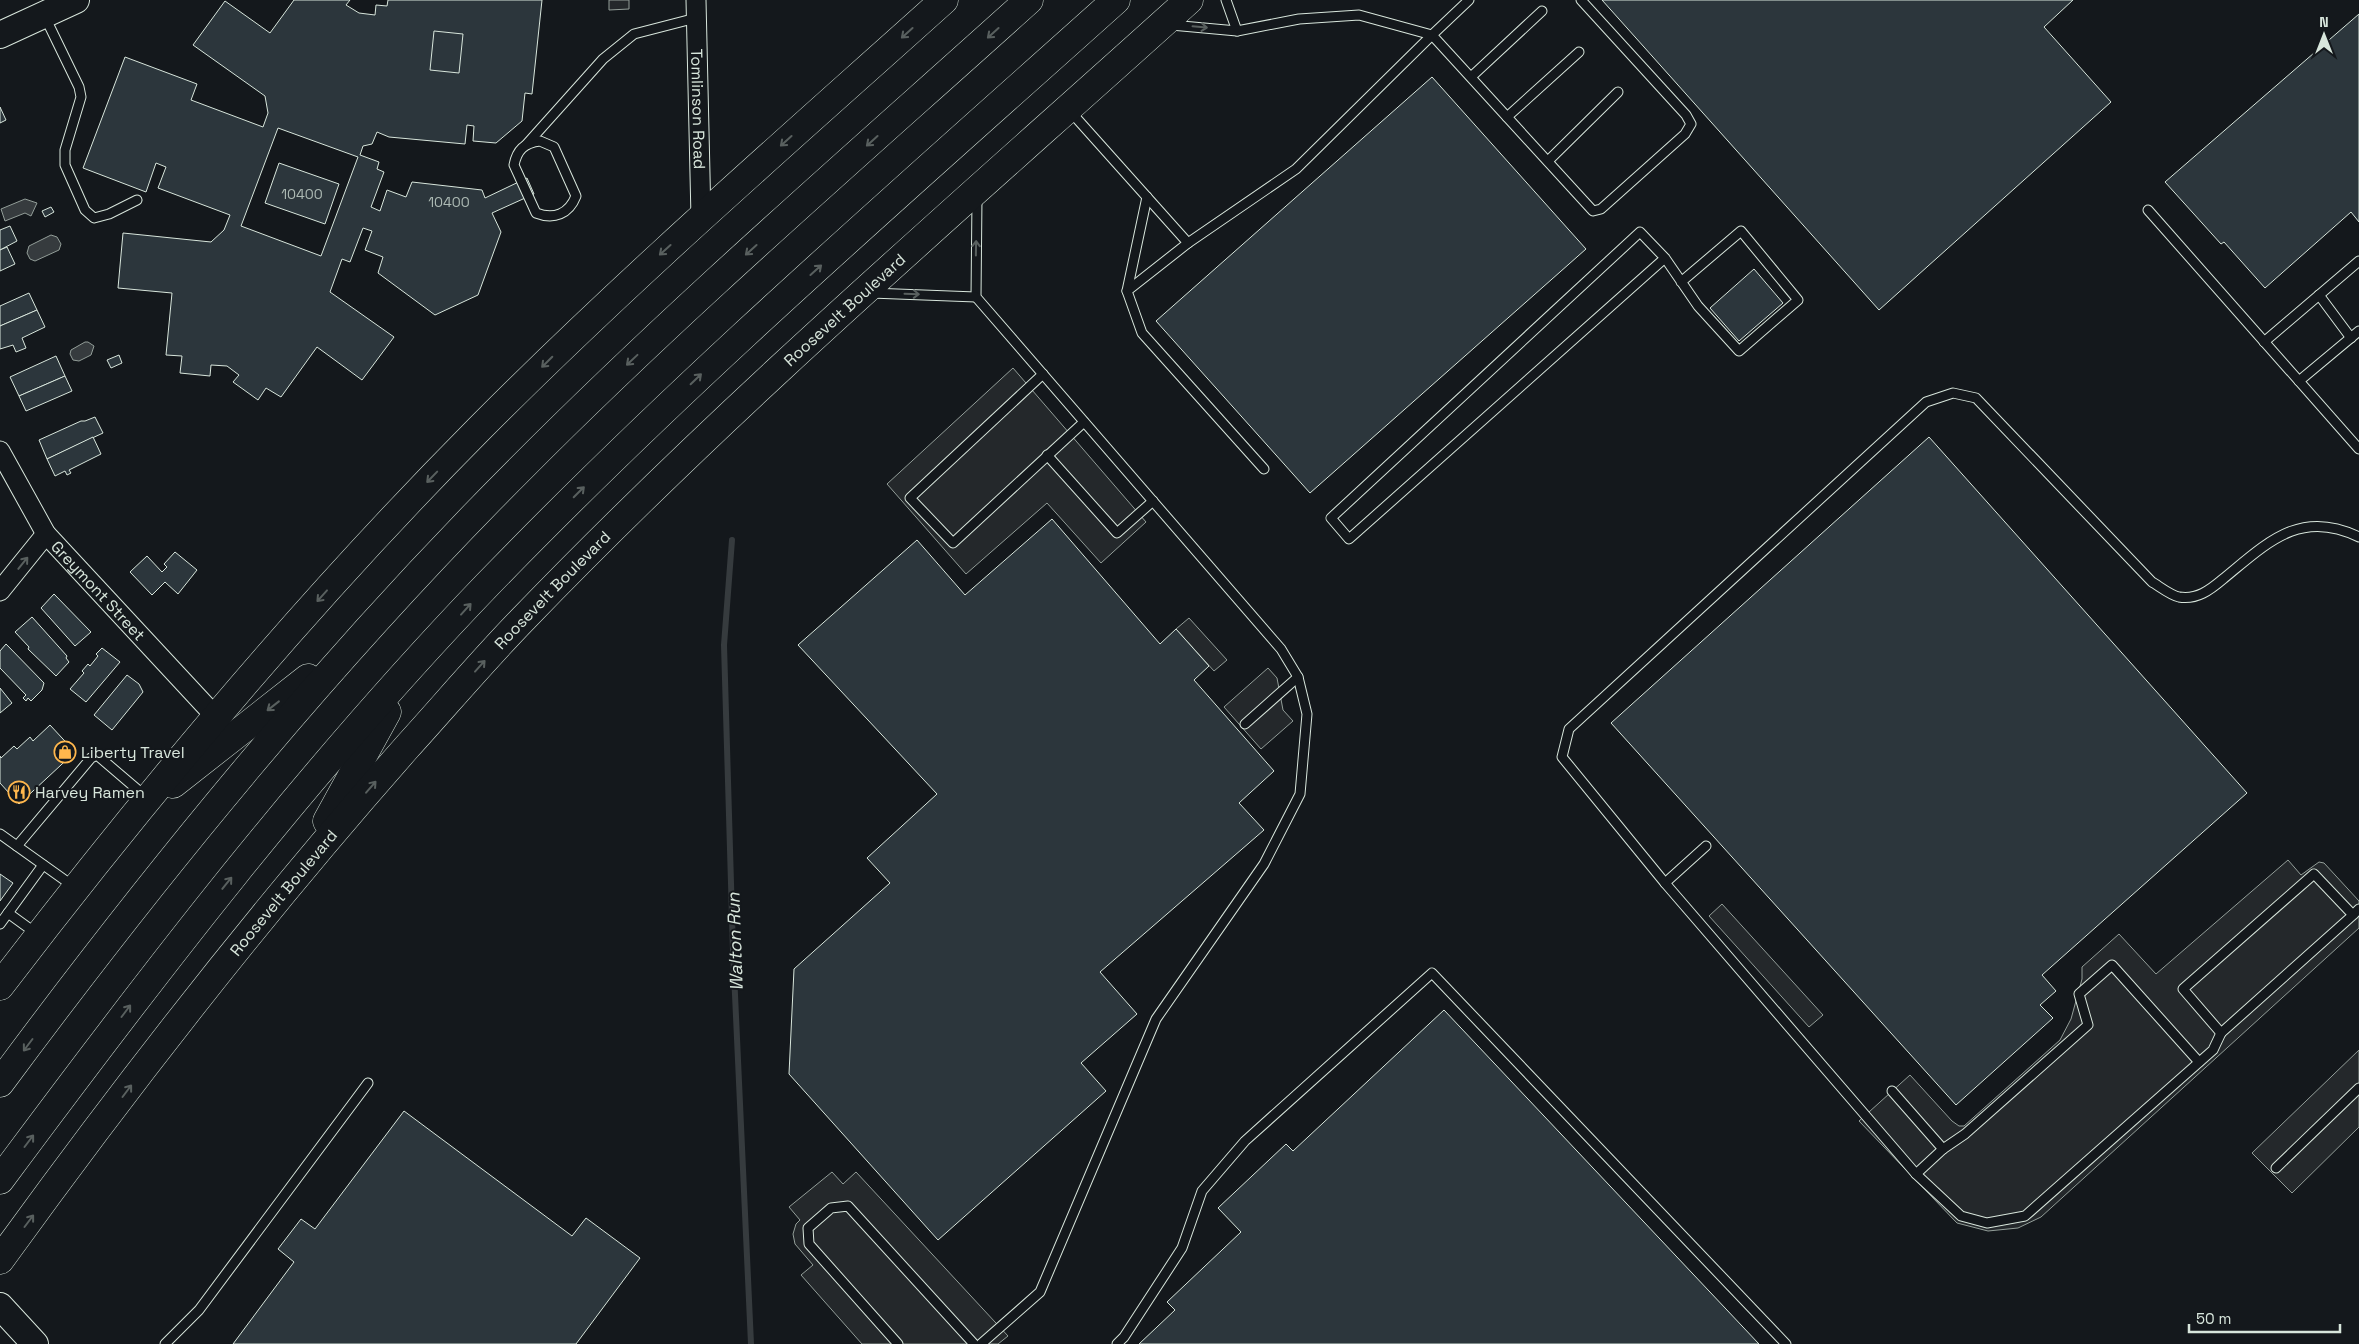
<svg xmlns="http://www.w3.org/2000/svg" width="2359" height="1344" viewBox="0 0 2359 1344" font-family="'Space Grotesk',sans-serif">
  <rect width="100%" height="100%" fill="#14181c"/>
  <!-- parking -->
  <g fill="#24282b" stroke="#939e99">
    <polygon points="609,0 629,0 629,9 609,10"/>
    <polygon points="1013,368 1146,522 1101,563 1047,503 966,574 887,484"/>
    <polygon points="1189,618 1227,660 1214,671 1176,629"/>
    <polygon points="1268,668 1277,678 1283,710 1293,721 1261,749 1224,707"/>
    <polygon points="2288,860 2301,875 2319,862 2324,863 2359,901 2359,928 2041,1217 2018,1228 1988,1231 1957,1223 1859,1121 1910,1075 1952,1121 1959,1126 1964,1126 2060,1040 2071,1019 2082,979 2082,967 2119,934 2156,974"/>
    <polygon points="1722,904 1823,1015 1809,1027 1709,916"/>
    <polygon points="2359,1050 2359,1127 2292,1193 2252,1153"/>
    <polygon points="832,1172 843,1184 856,1172 1008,1336 998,1344 862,1344 801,1275 813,1265 795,1244 793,1234 796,1224 800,1220 789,1207"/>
  </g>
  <!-- water -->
  <g fill="#363b3e" stroke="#939e99">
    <polygon points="25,199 37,203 31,216 25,213 5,221 1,209"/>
    <polygon points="51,235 57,237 61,244 59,250 35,261 30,259 27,253 29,246"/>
    <polygon points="85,342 88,342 94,346 91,355 79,361 73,360 70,354 71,350"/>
  </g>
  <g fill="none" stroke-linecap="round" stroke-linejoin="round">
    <!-- stream -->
    <polyline stroke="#363b3e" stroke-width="6" points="732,540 724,645 733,951 751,1344"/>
  </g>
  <!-- building -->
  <g fill="#2c363c" stroke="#d8e6dc" fill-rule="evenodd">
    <path d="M294 0H350L346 5 359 13 375 15 376 5 387 6 388 0H542L532 94 525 93 522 121 496 143 473 141 474 126 467 125 465 144 389 137 377 132 372 144 363 146 360 155 379 162 377 169 384 172 371 207 380 211 387 190 406 197 412 182 482 190 485 198 527 178 534 194 492 213 501 232 478 295 435 315 378 273 383 257 365 250 372 231 363 228 350 262 342 259 330 292 394 337 362 380 317 347 281 397 266 388 258 400 233 382 239 375 227 366 211 365 210 376 180 373 182 356 166 355 172 293 118 288 123 233 211 242 224 230 230 215 158 188 166 167 156 163 146 192 83 168 125 57 197 84 191 100 263 127 268 113 265 96 193 45 225 1 270 33ZM278 128 358 157 321 256 241 226Z"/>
    <polygon points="1602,0 2073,0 2044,27 2111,102 1879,310"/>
    <polygon points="2359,14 2359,222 2351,212 2265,288 2224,242 2221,244 2165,182"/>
    <polygon points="434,31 463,34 459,73 430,70"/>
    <polygon points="1432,77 1586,249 1310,493 1156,321"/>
    <polygon points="0,107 6,120 0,123"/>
    <polygon points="279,163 339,184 325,224 265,203"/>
    <polygon points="51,207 54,212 45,217 42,211"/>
    <polygon points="10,226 17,241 0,250 0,230"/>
    <polygon points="7,247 15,264 0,271 0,250"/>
    <polygon points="1754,269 1783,303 1739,341 1710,308"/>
    <polygon points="29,293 37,310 0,326 0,306"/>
    <polygon points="37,310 45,327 22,338 26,348 16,352 13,345 0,349 0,326"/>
    <polygon points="119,355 122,363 111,368 107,360"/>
    <polygon points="56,356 65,376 19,396 10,377"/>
    <polygon points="65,376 72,391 26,411 19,396"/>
    <polygon points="95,417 103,433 47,459 39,440 81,421 85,421"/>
    <polygon points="93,437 101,454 69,470 71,473 67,475 65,471 55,476 47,459"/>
    <polygon points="1929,437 2247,793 2042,975 2056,991 2040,1005 2053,1018 1956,1105 1611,723"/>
    <polygon points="1052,519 1160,644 1176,629 1209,666 1194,680 1274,771 1239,803 1264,830 1100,972 1137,1014 1081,1063 1106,1091 938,1240 789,1074 794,969 890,883 867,858 937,794 798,645 917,540 965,595"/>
    <polygon points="175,552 197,570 178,594 165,582 152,595 130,572 147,556 162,572 167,567 164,564"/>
    <polygon points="54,594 91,632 75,646 41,608"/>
    <polygon points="32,617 67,656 66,658 69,662 56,676 28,649 29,647 15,632"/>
    <polygon points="6,644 44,683 42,690 31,701 28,698 26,701 23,698 26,695 0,668 0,651"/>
    <polygon points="102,648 120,662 86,702 70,689 84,673 82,671 88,664 90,666 98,656 96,654"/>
    <polygon points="127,675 139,684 143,692 112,730 94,715"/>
    <polygon points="0,688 12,703 0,713"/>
    <polygon points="50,725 75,752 19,804 0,783 0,756 1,758 14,746 17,749 30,737 33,741"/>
    <polygon points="0,874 13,883 0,901"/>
    <polygon points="1444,1010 1759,1344 1139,1344 1175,1310 1167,1302 1241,1232 1218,1208 1286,1144 1293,1151"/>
    <polygon points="404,1111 572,1236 586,1218 640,1258 576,1344 233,1344 294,1262 278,1249 301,1219 315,1229"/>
  </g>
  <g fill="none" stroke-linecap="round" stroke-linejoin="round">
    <!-- lane casing -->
    <g stroke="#d8e6dc" stroke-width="11">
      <g id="lane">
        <polyline points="1226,0 1237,31"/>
        <polyline points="1469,0 1432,35 1593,211 1601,209 1685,134 1691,124 1686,115 1581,0"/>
        <polyline points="45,17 79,87 81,97 65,150 65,165 85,210 94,218 109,214 137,200"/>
        <polyline points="1471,77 1542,11"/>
        <polyline points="1070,111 1188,243 1296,169 1432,35 1359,15 1299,19 1237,31 1171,25"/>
        <polyline points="1507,117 1579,52"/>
        <path d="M540 141 554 147 576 196C569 214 554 220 536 213L514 165C517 150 524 143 540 141Z"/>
        <polyline points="526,145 603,59 634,34 696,18"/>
        <polyline points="1548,161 1618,92"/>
        <polyline points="977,198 976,297 1281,649 1298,677 1307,714 1300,794 1264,864 1156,1019 1040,1292 981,1344"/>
        <polyline points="2148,210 2359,449"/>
        <polyline points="1188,243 1127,291 1142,333 1264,469"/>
        <polyline points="1665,258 1349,539 1331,518 1640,232 1665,258 1698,306 1739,351 1798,300 1741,231 1681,282"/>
        <polyline points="1127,291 1147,197"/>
        <polyline points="871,293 976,297"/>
        <polyline points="2319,295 2351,338"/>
        <polyline points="2264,342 2359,261"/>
        <polyline points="1043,374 910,498 953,543 1084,422"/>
        <polyline points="2299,381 2359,331"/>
        <polyline points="1047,455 1117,533 1153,501"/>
        <polyline points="1245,724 1298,677"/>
        <polyline points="0,834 73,886"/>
        <polyline points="17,846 91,758 97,755 145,796"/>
        <polyline points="1706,846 1665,883 1916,1174 1961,1216 1987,1223 2025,1216 2213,1050 2221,1033"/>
        <path d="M1665 883 1562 757 1569 729 1926 402 1953 393 1976 398 2152 582C2159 586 2170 595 2179 597 2197 600 2210 590 2223 579 2267 543 2300 508 2359 537"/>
        <polyline points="8,913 37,934"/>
        <polyline points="2353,915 2314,874 2183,989 2221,1033 2353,915 2359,909"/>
        <polyline points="0,924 43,865"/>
        <polyline points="1892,1091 1943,1149"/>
        <polyline points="2276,1168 2359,1088"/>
        <polyline points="1916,1174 1943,1149 1965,1134 2088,1025 2079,994 2112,965 2199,1062"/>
        <polyline points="165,1344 199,1310 368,1083"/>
        <polyline points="898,1344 809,1244 808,1228 831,1208 848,1206 974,1344"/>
        <polyline points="1117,1344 1124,1337 1182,1248 1202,1191 1245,1141 1432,973 1786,1344"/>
      </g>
    </g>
    <!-- street casing -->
    <g stroke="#d8e6dc" stroke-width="21">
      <g id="street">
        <path id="s1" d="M696 0 701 218"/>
        <path id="s2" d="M0 451 46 534 215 716"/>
        <polyline points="0,591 46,534"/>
      </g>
    </g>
    <!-- secondary casing -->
    <g stroke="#d8e6dc" stroke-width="28">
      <g id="secondary">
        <polyline points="0,35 76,0"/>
        <polyline points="0,1306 35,1344"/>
      </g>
    </g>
    <!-- highway casing -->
    <g stroke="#d8e6dc" stroke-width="29">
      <g id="highway">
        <polyline points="173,784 308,678"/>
        <polyline points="327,821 387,712"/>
        <path d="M0 986C149 791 306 603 479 429 628 279 787 141 944 0"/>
        <path d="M0 1083C160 867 330 659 520 469 683 305 858 154 1029 0"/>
        <path d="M0 1180C153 974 309 770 487 585 686 379 903 191 1116 0"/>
        <path id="s3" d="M0 1260C128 1083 262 911 407 747 446 704 484 659 524 618 734 400 964 203 1189 0"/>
      </g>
    </g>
    <!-- lane -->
    <use href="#lane" stroke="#14181c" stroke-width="9"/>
    <!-- street -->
    <use href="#street" stroke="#14181c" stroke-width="19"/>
    <!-- secondary -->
    <use href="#secondary" stroke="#14181c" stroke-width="26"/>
    <!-- highway -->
    <use href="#highway" stroke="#14181c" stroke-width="28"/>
  </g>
  <!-- one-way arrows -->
  <defs><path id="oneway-shaft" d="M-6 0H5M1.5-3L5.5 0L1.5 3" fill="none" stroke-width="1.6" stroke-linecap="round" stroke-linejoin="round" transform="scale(1.25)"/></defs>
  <g stroke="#59605f">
    <use href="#oneway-shaft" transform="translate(1200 27) rotate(5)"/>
    <use href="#oneway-shaft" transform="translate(907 33) rotate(138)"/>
    <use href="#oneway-shaft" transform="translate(993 33) rotate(138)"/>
    <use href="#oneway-shaft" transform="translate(786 141) rotate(138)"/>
    <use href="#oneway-shaft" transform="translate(872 141) rotate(138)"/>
    <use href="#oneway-shaft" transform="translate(976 248) rotate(-89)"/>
    <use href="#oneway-shaft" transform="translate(665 250) rotate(138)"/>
    <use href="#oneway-shaft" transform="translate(751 250) rotate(138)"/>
    <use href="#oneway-shaft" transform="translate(816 270) rotate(-42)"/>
    <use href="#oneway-shaft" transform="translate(912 294) rotate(2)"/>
    <use href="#oneway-shaft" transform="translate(632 360) rotate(137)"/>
    <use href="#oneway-shaft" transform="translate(547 362) rotate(135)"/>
    <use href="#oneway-shaft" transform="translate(696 379) rotate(-44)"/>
    <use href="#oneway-shaft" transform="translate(432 477) rotate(134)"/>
    <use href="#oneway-shaft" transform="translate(579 492) rotate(-45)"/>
    <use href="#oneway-shaft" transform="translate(23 563) rotate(-51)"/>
    <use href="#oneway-shaft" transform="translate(322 596) rotate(132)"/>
    <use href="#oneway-shaft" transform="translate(466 609) rotate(-48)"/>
    <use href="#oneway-shaft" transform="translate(480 666) rotate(-48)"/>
    <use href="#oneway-shaft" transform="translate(273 706) rotate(142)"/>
    <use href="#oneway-shaft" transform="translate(371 787) rotate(-49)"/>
    <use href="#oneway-shaft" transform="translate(227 883) rotate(-51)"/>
    <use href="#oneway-shaft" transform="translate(126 1011) rotate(-53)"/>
    <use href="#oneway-shaft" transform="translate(28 1045) rotate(127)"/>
    <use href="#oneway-shaft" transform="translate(127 1091) rotate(-53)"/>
    <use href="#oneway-shaft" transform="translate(29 1141) rotate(-53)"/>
    <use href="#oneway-shaft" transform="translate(29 1221) rotate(-53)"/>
  </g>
  <!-- icons -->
  <defs>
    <g id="shop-ring" transform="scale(1.125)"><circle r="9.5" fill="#14181c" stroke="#ffb74d" stroke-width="1.5"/><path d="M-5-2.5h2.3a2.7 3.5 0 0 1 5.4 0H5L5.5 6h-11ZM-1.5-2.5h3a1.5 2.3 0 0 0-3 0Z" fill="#ffb74d"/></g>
    <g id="restaurant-ring" transform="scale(1.125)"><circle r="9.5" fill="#14181c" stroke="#ffb74d" stroke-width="1.5"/><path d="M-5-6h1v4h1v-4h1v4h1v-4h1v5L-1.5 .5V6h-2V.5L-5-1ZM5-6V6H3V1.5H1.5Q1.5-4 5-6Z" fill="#ffb74d"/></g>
  </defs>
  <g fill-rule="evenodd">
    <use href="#shop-ring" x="65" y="752"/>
    <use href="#restaurant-ring" x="19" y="792"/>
  </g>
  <g text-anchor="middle" stroke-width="4" stroke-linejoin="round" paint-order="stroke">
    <!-- number labels -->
    <g font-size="14" fill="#adbab4">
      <text x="302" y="199">10400</text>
      <text x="449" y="207">10400</text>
    </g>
    <!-- street labels -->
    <g font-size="16" fill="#d8e6dc" stroke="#14181c">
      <text dy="6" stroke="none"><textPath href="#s1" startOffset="109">Tomlinson Road</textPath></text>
      <text dy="6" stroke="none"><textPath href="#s3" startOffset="1274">Roosevelt Boulevard</textPath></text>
      <text dy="6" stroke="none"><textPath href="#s3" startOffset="869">Roosevelt Boulevard</textPath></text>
      <text dy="6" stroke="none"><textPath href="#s2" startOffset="172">Greymont Street</textPath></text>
      <text dy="6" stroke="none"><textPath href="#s3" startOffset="464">Roosevelt Boulevard</textPath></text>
    </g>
    <!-- poi labels -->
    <g font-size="16" fill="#d8e6dc" stroke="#14181c" text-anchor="start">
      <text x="81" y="758">Liberty Travel</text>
      <text x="35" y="798">Harvey Ramen</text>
    </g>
    <!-- water labels -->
    <g font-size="18" font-style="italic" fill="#d8e6dc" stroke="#14181c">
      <text transform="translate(735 942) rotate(-92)" y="6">Walton Run</text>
    </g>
  </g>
  <!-- north arrow -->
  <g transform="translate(2324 35)" stroke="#14181c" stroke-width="4" paint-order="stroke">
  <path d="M0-4L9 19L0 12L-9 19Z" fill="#d8e6dc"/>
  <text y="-8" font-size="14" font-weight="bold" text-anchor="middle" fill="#d8e6dc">N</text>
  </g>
  <!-- scale -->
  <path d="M2189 1324v8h151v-8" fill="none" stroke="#d8e6dc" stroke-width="2.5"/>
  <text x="2196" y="1324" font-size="15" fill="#d8e6dc" stroke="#14181c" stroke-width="4" paint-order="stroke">50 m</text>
</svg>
